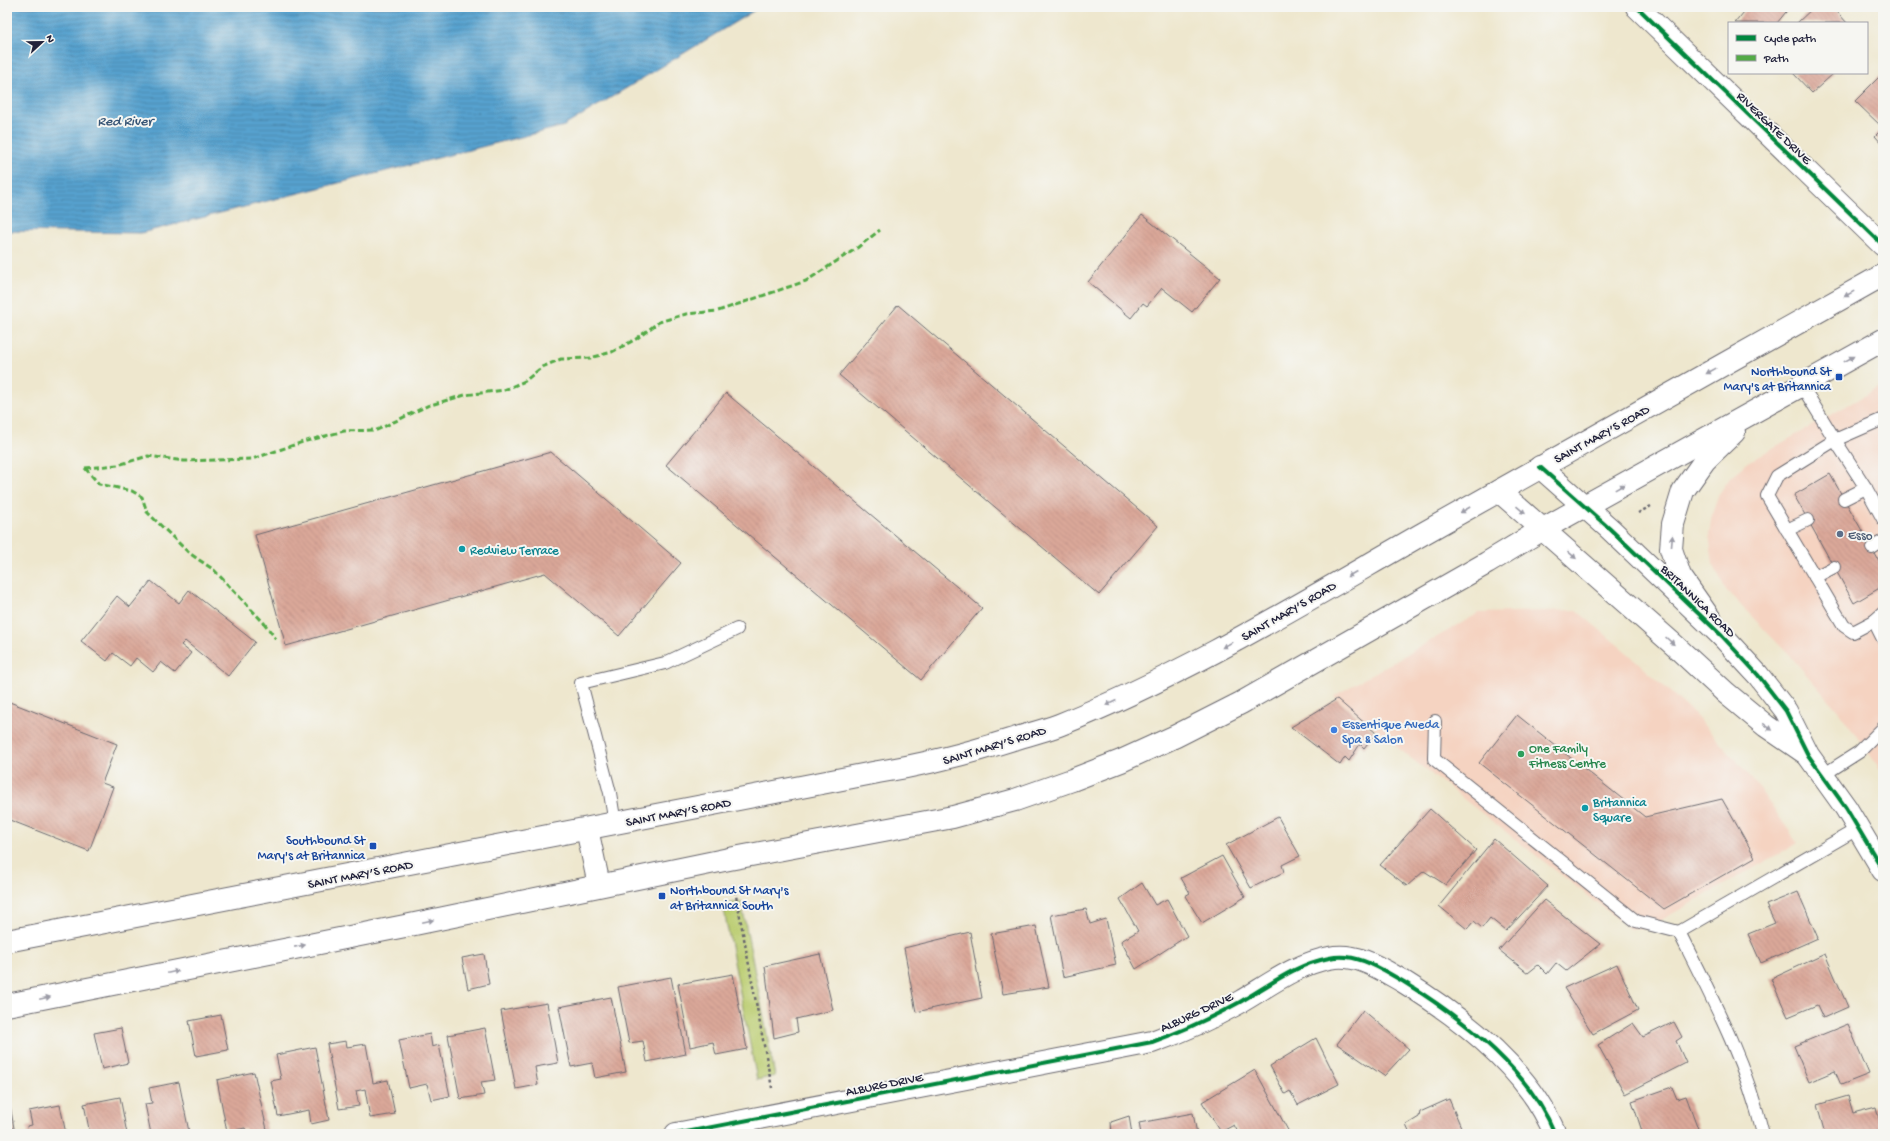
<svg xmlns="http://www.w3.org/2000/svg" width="1890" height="1141" viewBox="0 0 1890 1141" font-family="'Gochi Hand',sans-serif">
  <defs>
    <pattern id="water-rules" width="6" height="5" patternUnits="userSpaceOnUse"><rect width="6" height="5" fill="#57a2cf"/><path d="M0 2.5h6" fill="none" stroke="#4884a9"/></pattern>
    <pattern id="building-back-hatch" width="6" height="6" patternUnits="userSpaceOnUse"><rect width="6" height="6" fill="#daa799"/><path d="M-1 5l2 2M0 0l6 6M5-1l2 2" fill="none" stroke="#bb8f85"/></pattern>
  </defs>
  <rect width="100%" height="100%" fill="#f6f6f2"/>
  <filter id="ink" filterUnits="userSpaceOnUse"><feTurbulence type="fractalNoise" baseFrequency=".025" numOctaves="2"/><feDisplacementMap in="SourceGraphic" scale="8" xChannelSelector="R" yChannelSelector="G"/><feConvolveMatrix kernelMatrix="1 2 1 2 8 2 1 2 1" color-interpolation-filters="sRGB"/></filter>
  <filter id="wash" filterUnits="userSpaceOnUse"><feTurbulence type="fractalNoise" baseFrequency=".012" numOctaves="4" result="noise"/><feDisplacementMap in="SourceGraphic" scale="16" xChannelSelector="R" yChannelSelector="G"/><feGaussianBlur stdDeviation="0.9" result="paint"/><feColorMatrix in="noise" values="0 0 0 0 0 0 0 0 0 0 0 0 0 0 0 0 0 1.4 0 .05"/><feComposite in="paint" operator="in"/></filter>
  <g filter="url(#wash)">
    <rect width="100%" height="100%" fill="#eee7ce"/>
    <!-- built -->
    <g fill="#f5d3c1">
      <polygon points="1883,385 1883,773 1839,712 1793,659 1726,590 1713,564 1709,534 1712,514 1719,494 1730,478 1745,464"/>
      <polygon points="1576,610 1631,656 1693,713 1749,775 1798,843 1654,924 1657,929 1631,929 1408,756 1334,696 1479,613"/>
    </g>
    <!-- green -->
    <polygon fill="#bacc6e" stroke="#6e7754" points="741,901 775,1076 757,1080 723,905"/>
    <!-- water -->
    <polygon fill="url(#water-rules)" stroke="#3c6285" points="7,7 760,7 564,126 141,233 7,231"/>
    <g id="blocks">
      <!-- building -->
      <g fill="url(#building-back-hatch)">
        <polygon points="1748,7 1790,7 1777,23 1735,23"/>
        <polygon points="1814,7 1833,7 1847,23 1797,23"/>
        <polygon points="1793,73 1834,73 1812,93"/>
        <polygon points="1883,73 1883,145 1875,136 1883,128 1855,101"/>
        <polygon points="1142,215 1220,278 1192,312 1162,288 1147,306 1143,303 1131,318 1088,282"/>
        <polygon points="898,305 1158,526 1099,595 839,375"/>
        <polygon points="726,393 982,608 921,680 666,465"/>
        <polygon points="551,452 681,563 619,636 545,573 286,646 255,535"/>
        <polygon points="1830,474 1883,568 1883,586 1854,603 1794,495"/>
        <polygon points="151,581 179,603 189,590 255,642 228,676 185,641 181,645 191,653 175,673 161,662 153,672 136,658 130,666 113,653 107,661 81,641 117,596 130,607"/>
        <polygon points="1337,699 1376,733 1364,748 1360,744 1349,761 1345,757 1340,765 1291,727"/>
        <polygon points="7,701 117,744 102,783 113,787 89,851 7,819"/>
        <polygon points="1517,715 1645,817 1722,799 1755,857 1664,909 1479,763"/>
        <polygon points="1430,809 1476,850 1446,885 1424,871 1407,886 1380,865"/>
        <polygon points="1278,817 1300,856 1282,865 1284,872 1251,888 1226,845"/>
        <polygon points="1494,839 1548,886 1506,931 1490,918 1482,928 1474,921 1467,929 1439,906"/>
        <polygon points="1222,856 1245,897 1202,923 1185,896 1190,893 1181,878"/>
        <polygon points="1142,883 1155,905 1167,899 1187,936 1136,969 1121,941 1138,931 1120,899"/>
        <polygon points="1798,892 1818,938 1761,963 1748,934 1775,923 1766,905"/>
        <polygon points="1544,900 1600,944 1566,971 1556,963 1547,974 1538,965 1528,973 1499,950"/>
        <polygon points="1086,909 1090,924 1106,919 1116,965 1063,977 1051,915"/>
        <polygon points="1036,926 1049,987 1003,994 991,934"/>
        <polygon points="970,932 982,998 916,1012 904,948"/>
        <polygon points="484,954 489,984 468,989 462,958"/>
        <polygon points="820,954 833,1010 796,1019 798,1032 774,1038 765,966"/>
        <polygon points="1825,954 1848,1007 1823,1018 1817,1005 1788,1017 1771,979"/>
        <polygon points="1617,964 1638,1010 1593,1034 1564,988"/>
        <polygon points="733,974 747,1049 716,1055 713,1042 690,1047 678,984"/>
        <polygon points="671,977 686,1054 647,1062 643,1041 629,1043 618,987"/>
        <polygon points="611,997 626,1072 595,1078 592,1063 571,1067 559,1007"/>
        <polygon points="547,1003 558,1063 535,1067 538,1085 516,1089 501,1011"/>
        <polygon points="1363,1010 1409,1049 1384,1076 1337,1044"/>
        <polygon points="221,1015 228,1050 196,1056 189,1021"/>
        <polygon points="1674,1022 1682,1037 1676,1041 1686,1063 1625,1094 1598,1045 1633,1023 1643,1037"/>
        <polygon points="1848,1024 1869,1074 1841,1085 1835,1071 1809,1082 1794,1046"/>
        <polygon points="121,1028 128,1063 102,1069 94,1033"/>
        <polygon points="485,1028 495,1080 481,1082 484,1095 460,1099 448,1035"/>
        <polygon points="430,1034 432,1047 439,1045 450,1096 431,1100 427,1084 409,1088 399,1040"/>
        <polygon points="1316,1038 1339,1084 1298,1105 1290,1091 1285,1094 1270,1066"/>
        <polygon points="346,1041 347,1047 366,1044 373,1083 388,1080 395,1114 370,1118 365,1089 356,1091 359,1106 339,1109 327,1044"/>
        <polygon points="315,1047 329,1120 311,1124 309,1110 278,1116 271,1081 281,1079 276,1055"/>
        <polygon points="1255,1070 1290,1134 1239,1134 1234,1125 1221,1132 1202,1102"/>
        <polygon points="254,1072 268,1134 247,1134 245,1128 227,1132 217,1080"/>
        <polygon points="179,1082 189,1132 178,1134 151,1134 145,1104 152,1103 149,1088"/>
        <polygon points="1672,1087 1677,1099 1686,1096 1700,1134 1643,1134 1632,1101"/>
        <polygon points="1848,1096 1853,1113 1876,1107 1883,1134 1853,1134 1852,1131 1842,1134 1825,1134 1817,1105"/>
        <polygon points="120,1097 127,1134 90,1134 84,1104"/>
        <polygon points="1449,1099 1464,1134 1410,1134 1406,1125 1419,1117 1420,1112"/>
        <polygon points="10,1105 15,1134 7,1134 7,1106"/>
        <polygon points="60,1105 66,1134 28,1134 27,1126 32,1125 29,1111"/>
        <polygon points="1193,1113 1197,1134 1141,1134 1139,1123"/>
        <polygon points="1129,1116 1132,1134 1112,1134 1111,1122"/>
      </g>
    </g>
  </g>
  <g filter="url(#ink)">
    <use href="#blocks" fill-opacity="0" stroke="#69676e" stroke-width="1"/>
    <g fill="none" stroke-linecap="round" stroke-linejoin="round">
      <!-- lane casing -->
      <g stroke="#69676e" stroke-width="14">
        <g id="lane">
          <polyline points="1802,386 1835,440 1777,476 1767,496 1844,626 1853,632 1874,621"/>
          <polyline points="1883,419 1835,440 1866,488 1883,519"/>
          <polyline points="1844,499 1866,488"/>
          <polyline points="1787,530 1808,520"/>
          <polyline points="1872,548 1883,541"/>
          <polyline points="1815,577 1834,567"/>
          <polyline points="1883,613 1874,621 1883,639"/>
          <polyline points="1435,721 1434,759 1636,921 1679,932"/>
          <polyline points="1823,775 1859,752 1883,728"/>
          <polyline points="615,824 610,793 581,683 665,663 737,629"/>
          <path d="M1763 1134C1746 1062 1712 998 1679 932L1859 828"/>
        </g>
      </g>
      <!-- street casing -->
      <g stroke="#69676e" stroke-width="24">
        <g id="street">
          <polyline points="1637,7 1883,245"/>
          <polyline points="1540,467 1610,529 1722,636 1758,675 1786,711 1808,755 1846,808 1883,870"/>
          <polyline points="1499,491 1673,644 1726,693 1766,726 1807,754"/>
          <path d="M676 1134 1152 1042C1183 1031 1211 1018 1240 1002 1268 986 1296 964 1329 958 1357 952 1381 969 1404 982 1462 1018 1529 1069 1555 1134"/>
        </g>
      </g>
      <!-- secondary casing -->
      <g stroke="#69676e" stroke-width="24">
        <g id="secondary">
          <polyline points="1722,636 1680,576 1671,549 1673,524 1683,491 1705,460 1734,432"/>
          <polyline points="587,829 599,885"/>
          <path d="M7 941 878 772C923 765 966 754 1010 740 1026 735 1043 731 1059 725 1187 674 1305 601 1424 533 1577 446 1730 361 1883 275"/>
          <polyline points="7,1005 405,926 729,859 953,817 1015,800 1072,780 1121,761 1176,736 1241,703 1487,563 1543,529 1883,340"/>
        </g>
      </g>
      <!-- path -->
      <g stroke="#69676e" stroke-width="2.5" stroke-dasharray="3 3" stroke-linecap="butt">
        <polyline points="1638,513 1651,506"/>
        <polyline points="734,885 772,1088"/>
      </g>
      <!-- lane -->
      <use href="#lane" stroke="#fff" stroke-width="12"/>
      <!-- street -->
      <use href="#street" stroke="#fff" stroke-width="22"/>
      <!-- secondary -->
      <use href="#secondary" stroke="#fff" stroke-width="22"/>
      <!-- quiet -->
      <g stroke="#53aa46" stroke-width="3" stroke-dasharray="6 3" stroke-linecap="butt">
        <polyline points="85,468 118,465 148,456 184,461 252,459 303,442 344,431 377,430 427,406 465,395 504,390 525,381 542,367 561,359 590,358 612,352 636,339 659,322 686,314 718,311 806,281 857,248 880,230"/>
        <polyline points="85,468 99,484 132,491 142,497 147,512 189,553 214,570 264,623 276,639"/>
      </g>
      <!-- cycleway casing -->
      <g stroke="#f6f6f2" stroke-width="6">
        <g id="cycleway">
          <polyline points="1637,7 1883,245"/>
          <polyline points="1540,467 1610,529 1722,636 1758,675 1786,711 1808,755 1846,808 1883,870"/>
          <path d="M676 1134 1152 1042C1183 1031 1211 1018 1240 1002 1268 986 1296 964 1329 958 1357 952 1381 969 1404 982 1462 1018 1529 1069 1555 1134"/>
        </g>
      </g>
      <!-- cycleway -->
      <use href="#cycleway" stroke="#00873e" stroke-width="4"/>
    </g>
    <!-- one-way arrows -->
    <defs><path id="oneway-solid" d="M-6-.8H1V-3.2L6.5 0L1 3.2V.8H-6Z"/></defs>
    <g fill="#9c9ca7">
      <use href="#oneway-solid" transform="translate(1849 294) rotate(151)"/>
      <use href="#oneway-solid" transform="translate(1849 359) rotate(-29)"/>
      <use href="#oneway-solid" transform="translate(1711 371) rotate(151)"/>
      <use href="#oneway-solid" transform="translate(1620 487) rotate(-29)"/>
      <use href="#oneway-solid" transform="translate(1465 510) rotate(150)"/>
      <use href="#oneway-solid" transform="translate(1521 510) rotate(41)"/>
      <use href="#oneway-solid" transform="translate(1672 541) rotate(-85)"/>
      <use href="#oneway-solid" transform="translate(1572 555) rotate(41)"/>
      <use href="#oneway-solid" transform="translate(1352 574) rotate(150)"/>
      <use href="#oneway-solid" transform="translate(1670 641) rotate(42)"/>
      <use href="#oneway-solid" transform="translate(1227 645) rotate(151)"/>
      <use href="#oneway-solid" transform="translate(1111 703) rotate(155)"/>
      <use href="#oneway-solid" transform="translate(1768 727) rotate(36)"/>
      <use href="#oneway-solid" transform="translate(428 921) rotate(-12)"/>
      <use href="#oneway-solid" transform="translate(300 946) rotate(-11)"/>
      <use href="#oneway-solid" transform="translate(173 972) rotate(-12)"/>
      <use href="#oneway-solid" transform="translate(45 998) rotate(-12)"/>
    </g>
  </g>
  <!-- markers -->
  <g fill="#1a4fb4" stroke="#f6f6f2" stroke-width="1.5">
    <rect x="1835" y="373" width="8" height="8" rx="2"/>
    <rect x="369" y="842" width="8" height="8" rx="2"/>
    <rect x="658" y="892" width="8" height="8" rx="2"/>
  </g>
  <circle fill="#5c6f8a" stroke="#f6f6f2" stroke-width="1.5" cx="1840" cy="534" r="4"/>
  <g fill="#0f9aa8" stroke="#f6f6f2" stroke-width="1.5">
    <circle cx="462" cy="549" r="4"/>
    <circle cx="1585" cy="808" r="4"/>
  </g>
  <circle fill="#3f7fe0" stroke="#f6f6f2" stroke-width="1.5" cx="1334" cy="730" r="4"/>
  <circle fill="#2e9e5b" stroke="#f6f6f2" stroke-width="1.5" cx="1521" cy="754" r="4"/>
  <g text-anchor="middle" stroke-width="4" stroke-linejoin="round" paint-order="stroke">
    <!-- street labels -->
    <g font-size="13" fill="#22223b" stroke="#f6f6f2">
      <text transform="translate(1775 127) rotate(44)" y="5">RIVERGATE DRIVE</text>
      <text transform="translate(1601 433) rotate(-29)" y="5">SAINT MARY’S ROAD</text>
      <text transform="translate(1699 600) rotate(44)" y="5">BRITANNICA ROAD</text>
      <text transform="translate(1288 610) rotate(-30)" y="5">SAINT MARY’S ROAD</text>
      <text transform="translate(994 744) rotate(-17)" y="5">SAINT MARY’S ROAD</text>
      <text transform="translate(678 811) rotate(-11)" y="5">SAINT MARY’S ROAD</text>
      <text transform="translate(360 873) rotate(-11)" y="5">SAINT MARY’S ROAD</text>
      <text transform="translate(1196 1011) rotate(-25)" y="5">ALBURG DRIVE</text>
      <text transform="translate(884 1083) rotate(-11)" y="5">ALBURG DRIVE</text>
    </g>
    <!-- transit labels -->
    <g font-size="13" fill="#164399" stroke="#f6f6f2" text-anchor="end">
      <text x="1831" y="375">Northbound St<tspan x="1831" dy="15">Mary's at Britannica</tspan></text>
      <text x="365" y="844">Southbound St<tspan x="365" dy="15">Mary's at Britannica</tspan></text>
      <text x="670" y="894" text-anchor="start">Northbound St Mary's<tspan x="670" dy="15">at Britannica South</tspan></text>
    </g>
    <!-- service labels -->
    <g font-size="13" fill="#4e5e75" stroke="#f6f6f2" text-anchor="start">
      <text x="1848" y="539">Esso</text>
    </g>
    <!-- culture labels -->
    <g font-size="13" fill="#0d838f" stroke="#f6f6f2" text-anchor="start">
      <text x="470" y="554">Redview Terrace</text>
      <text x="1593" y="806">Britannica<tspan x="1593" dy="15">Square</tspan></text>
    </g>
    <!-- shop labels -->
    <g font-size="13" fill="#366cbe" stroke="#f6f6f2" text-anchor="start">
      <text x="1342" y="728">Essentique Aveda<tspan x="1342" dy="15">Spa &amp; Salon</tspan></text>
    </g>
    <!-- leisure labels -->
    <g font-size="13" fill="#27864d" stroke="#f6f6f2" text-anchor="start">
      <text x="1529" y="752">One Family<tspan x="1529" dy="15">Fitness Centre</tspan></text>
    </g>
    <!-- water labels -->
    <g font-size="14" font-style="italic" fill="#375576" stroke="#f6f6f2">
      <text x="125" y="125">Red River</text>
    </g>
  </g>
  <!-- margin -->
  <rect width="1890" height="1141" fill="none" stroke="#f6f6f2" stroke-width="24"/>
  <!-- legend -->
  <rect x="1728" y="22" width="140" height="52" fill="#f6f6f2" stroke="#a1a1a9"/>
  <rect x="1736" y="35" width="20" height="6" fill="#00873e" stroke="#a1a1a9"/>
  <text x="1764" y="42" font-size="12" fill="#22223b">Cycle path</text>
  <rect x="1736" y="55" width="20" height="6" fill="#53aa46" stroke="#a1a1a9"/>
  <text x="1764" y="62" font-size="12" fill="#22223b">Path</text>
  <!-- north arrow -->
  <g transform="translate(42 42) rotate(68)" stroke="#f6f6f2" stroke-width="3" paint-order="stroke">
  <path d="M0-3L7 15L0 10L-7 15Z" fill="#22223b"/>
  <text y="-6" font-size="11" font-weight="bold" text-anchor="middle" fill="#22223b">N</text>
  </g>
</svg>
